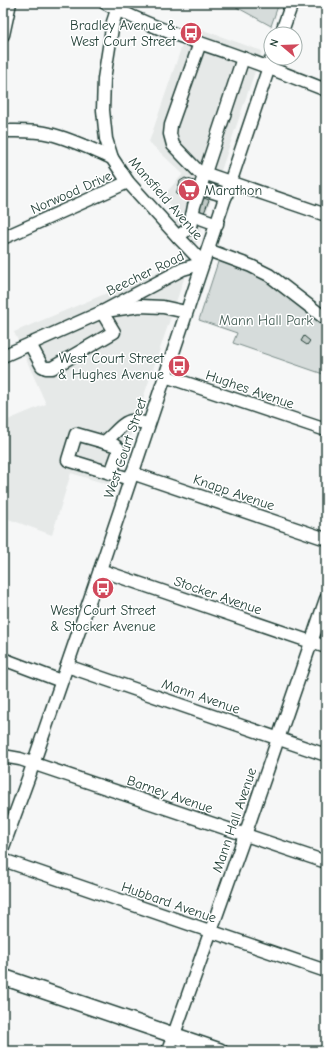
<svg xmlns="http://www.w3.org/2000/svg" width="329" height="1054" viewBox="0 0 329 1054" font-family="'Comic Neue',sans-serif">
  <rect width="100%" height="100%" fill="#f6f7f7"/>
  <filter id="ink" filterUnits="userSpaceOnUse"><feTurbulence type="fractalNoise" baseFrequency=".025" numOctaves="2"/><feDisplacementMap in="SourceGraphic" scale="8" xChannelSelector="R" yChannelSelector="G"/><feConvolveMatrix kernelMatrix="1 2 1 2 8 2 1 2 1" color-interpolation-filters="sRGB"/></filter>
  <g filter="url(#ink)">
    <!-- built -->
    <polygon fill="#e6e9e8" points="189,25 262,51 113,486 71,473 52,535 3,517 3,422 46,404 14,332 179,263 179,248 167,229 181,216 162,197 183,174 149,142"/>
    <!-- green -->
    <g fill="#d6dcdb" stroke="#7a8c88">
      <polygon points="229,3 279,3 271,26"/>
      <polygon points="222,261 252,272 268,281 326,324 326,375 233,343 237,333 199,320 218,262"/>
    </g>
    <!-- building -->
    <g fill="#c0c9c6" stroke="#1f3d34">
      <polygon points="185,178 200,183 194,200 176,194 180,181"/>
      <polygon points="199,196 209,200 204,213 194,209"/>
      <polygon points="304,336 310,341 307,345 301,341"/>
    </g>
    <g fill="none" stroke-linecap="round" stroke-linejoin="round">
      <!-- minor casing -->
      <g stroke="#1f3d34" stroke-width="15">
        <g id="minor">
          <path d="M105 3C143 24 185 38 226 52 260 64 293 77 326 90"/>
          <polyline points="281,34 292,3"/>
          <polyline points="3,35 10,3"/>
          <polyline points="200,43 171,125 170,134 173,145 198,171 326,215"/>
          <path d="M3 131C19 131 35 130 50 134 71 139 91 149 112 158"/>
          <polyline points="200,188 226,196"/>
          <polyline points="192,215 217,224"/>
          <polyline points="178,237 190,227 194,206 243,58"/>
          <polyline points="3,238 128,182"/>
          <polyline points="208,250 251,266 269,275 326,319"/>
          <polyline points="112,310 140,306 163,307 186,312"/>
          <polyline points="30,344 42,366 46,368 52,368 114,332 102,312"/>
          <polyline points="3,356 102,312 183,269 203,263 178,237 128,182 112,158 106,139 103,110 104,79 113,22 117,10"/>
          <polyline points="165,376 326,430"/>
          <polyline points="104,442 114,445 118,448 119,451 111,473"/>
          <polyline points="132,473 326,539"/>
          <path d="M130 479 68 460 76 434 104 442C112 437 123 421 132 421 137 420 143 423 148 425"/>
          <polyline points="100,570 326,647"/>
          <polyline points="3,659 61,681"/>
          <polyline points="67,666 326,755"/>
          <polyline points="3,756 20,759 326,862"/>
          <polyline points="3,847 29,776 100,570 272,58"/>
          <polyline points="3,860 326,971"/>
          <polyline points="168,1051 245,835 326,599"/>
        </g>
      </g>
      <!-- major casing -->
      <g stroke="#1f3d34" stroke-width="18">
        <polyline id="major" points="3,977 220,1051"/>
      </g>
      <!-- minor -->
      <use href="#minor" stroke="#fff" stroke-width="12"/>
      <!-- major -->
      <use href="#major" stroke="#fff" stroke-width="15"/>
    </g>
  </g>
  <!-- icons -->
  <defs>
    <g id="bus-disc" transform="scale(1.15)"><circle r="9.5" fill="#d1495b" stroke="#fff"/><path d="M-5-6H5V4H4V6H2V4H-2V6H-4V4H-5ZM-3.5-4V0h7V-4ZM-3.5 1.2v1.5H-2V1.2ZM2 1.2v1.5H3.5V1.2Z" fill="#fff"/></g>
    <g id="supermarket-disc" transform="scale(1.15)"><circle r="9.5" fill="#d1495b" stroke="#fff"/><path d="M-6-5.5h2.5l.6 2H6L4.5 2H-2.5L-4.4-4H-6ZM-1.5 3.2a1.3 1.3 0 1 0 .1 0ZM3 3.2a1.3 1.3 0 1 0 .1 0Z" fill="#fff"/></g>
  </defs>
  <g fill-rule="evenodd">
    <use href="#bus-disc" x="191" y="33"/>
    <use href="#supermarket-disc" x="189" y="190"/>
    <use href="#bus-disc" x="179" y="366"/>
    <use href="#bus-disc" x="103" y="588"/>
  </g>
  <g text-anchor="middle" stroke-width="3" stroke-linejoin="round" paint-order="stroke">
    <!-- poi labels -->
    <g font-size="14" fill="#1f3d34" stroke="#fff" text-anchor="end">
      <text x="176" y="30">Bradley Avenue &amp;<tspan x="176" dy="16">West Court Street</tspan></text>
      <text x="204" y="195" text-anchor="start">Marathon</text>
      <text x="164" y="363">West Court Street<tspan x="164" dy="16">&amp; Hughes Avenue</tspan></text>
      <text x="103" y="615" text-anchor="middle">West Court Street<tspan x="103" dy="16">&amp; Stocker Avenue</tspan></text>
    </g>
    <!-- street labels -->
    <g font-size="14" fill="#1f3d34" stroke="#fff">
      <text transform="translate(71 192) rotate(-24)" y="5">Norwood Drive</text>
      <text transform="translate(166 198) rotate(49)" y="5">Mansfield Avenue</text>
      <text transform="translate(145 273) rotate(-26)" y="5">Beecher Road</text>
      <text transform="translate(250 389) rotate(19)" y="5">Hughes Avenue</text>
      <text transform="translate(125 448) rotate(-71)" y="5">West Court Street</text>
      <text transform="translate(234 492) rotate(19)" y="5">Knapp Avenue</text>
      <text transform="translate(218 595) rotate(19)" y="5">Stocker Avenue</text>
      <text transform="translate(201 696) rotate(19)" y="5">Mann Avenue</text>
      <text transform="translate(170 794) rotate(19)" y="5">Barney Avenue</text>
      <text transform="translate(234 820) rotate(-71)" y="5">Mann Hall Avenue</text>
      <text transform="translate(169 902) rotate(19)" y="5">Hubbard Avenue</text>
    </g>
    <!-- park labels -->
    <g font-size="14" fill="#445d55" stroke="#fff">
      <text x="266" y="325">Mann Hall Park</text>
    </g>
  </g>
  <!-- margin -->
  <rect width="329" height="1054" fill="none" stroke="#fff" stroke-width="16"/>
  <rect x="8" y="8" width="313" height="1038" fill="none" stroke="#1f3d34" stroke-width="1.5" filter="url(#ink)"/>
  <!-- north arrow -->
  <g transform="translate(283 46) rotate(289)"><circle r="19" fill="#ffffff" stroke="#a5b1ae"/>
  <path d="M0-3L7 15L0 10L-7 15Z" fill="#d1495b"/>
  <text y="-6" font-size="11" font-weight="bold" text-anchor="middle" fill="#1f3d34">N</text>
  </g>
</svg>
